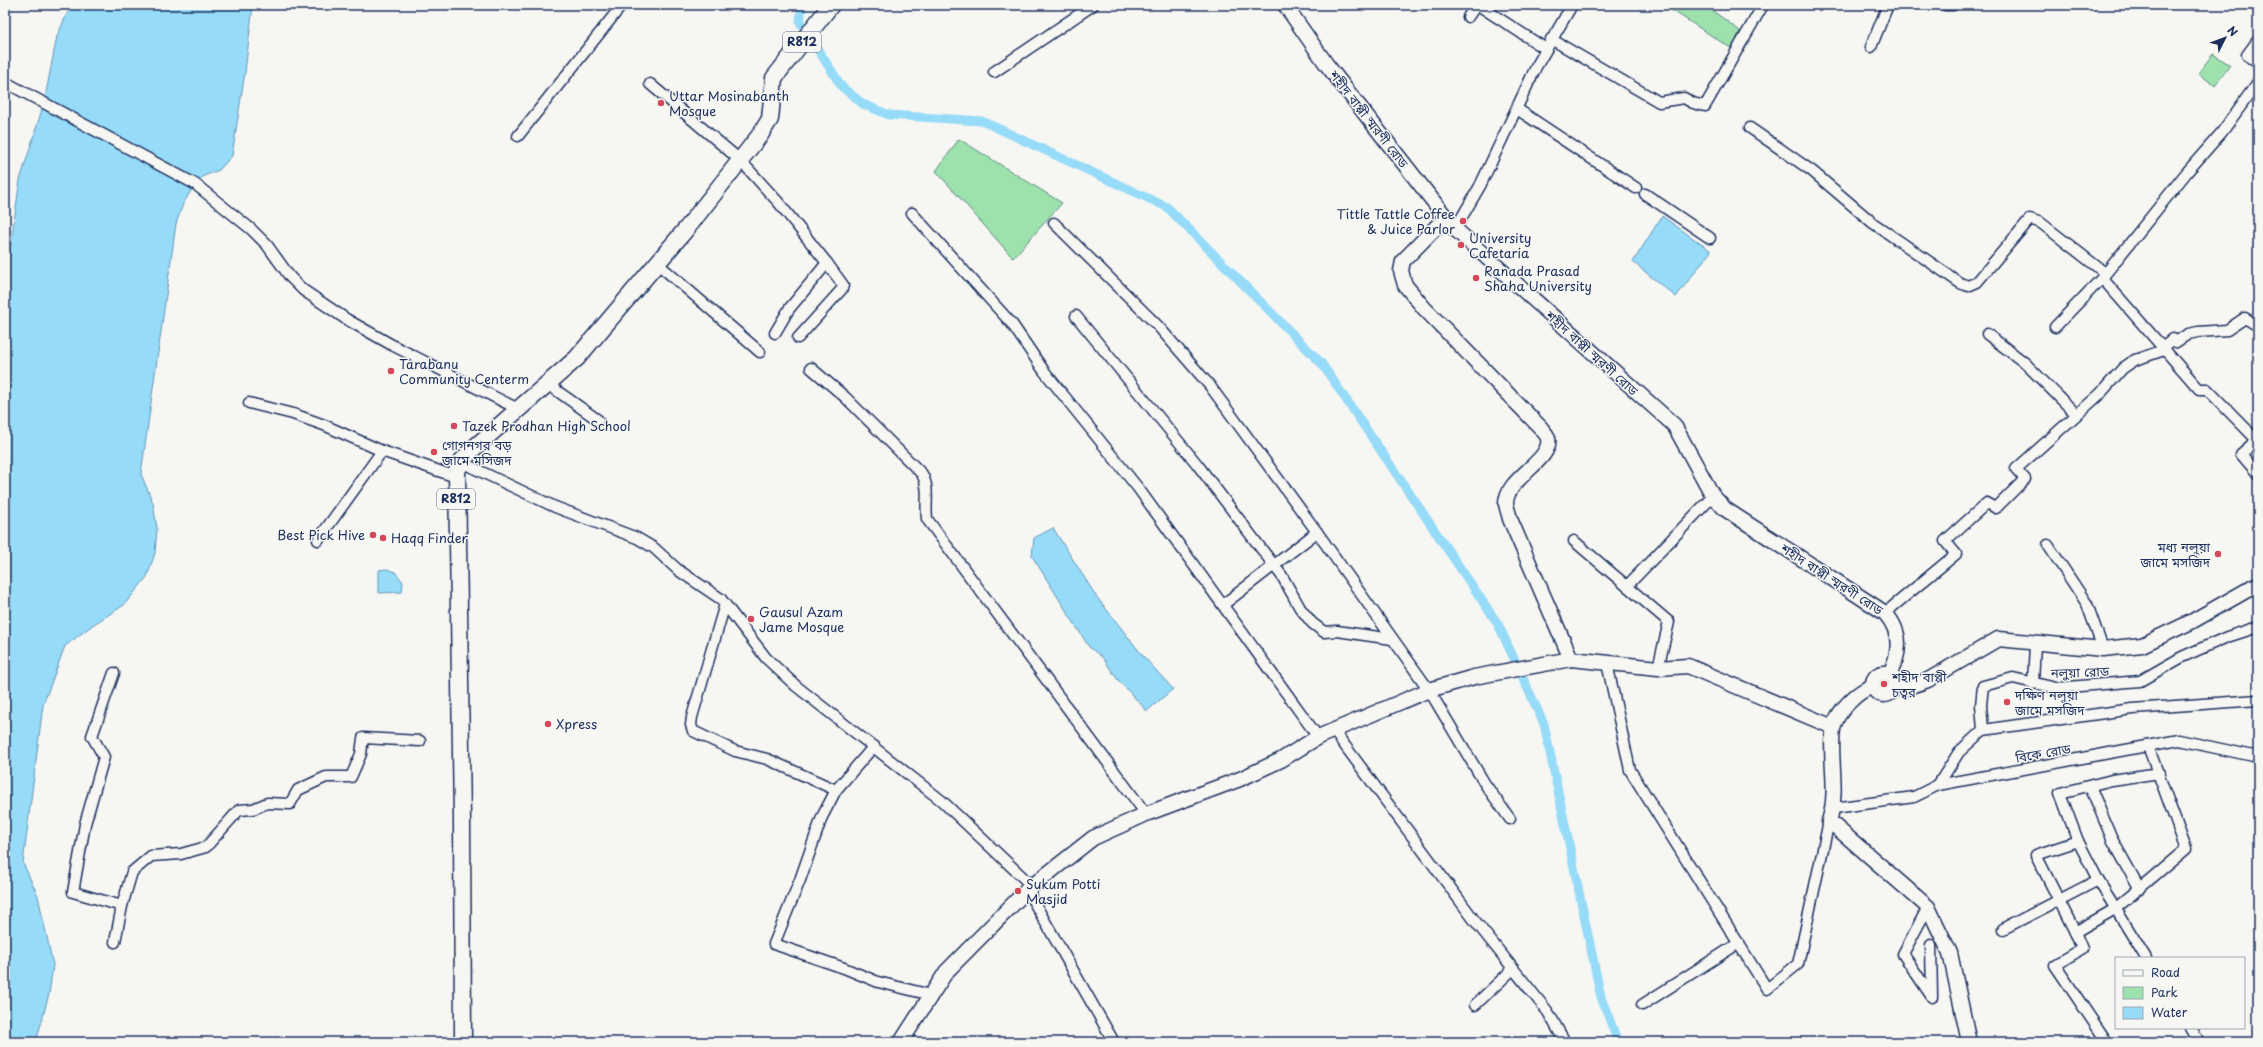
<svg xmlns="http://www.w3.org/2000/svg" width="2263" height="1047" viewBox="0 0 2263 1047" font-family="'Playpen Sans','Noto Sans Bengali',sans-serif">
  <rect width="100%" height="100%" fill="#f6f6f2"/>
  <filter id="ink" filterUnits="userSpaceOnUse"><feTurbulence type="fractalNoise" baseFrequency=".025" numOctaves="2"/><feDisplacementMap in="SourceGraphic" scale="8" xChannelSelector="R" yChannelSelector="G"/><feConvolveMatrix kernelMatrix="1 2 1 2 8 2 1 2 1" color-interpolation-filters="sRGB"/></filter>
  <g filter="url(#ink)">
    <!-- green -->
    <g fill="#9de1ad" stroke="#5c8886">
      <polygon points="1669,5 1705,5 1740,31 1732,49 1667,7"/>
      <polygon points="2213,54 2230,65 2215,86 2198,73"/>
      <polygon points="959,139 1062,203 1013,258 936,171"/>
    </g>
    <!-- water -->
    <g fill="#96dbf8" stroke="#6596ba">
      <polygon points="71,5 253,5 245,72 232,156 219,170 204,176 195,184 183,204 176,224 141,474 153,503 157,528 155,553 147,577 124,605 94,624 65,646 43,705 23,863 38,896 53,965 49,994 36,1042 5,1042 5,282 20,180 44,103 57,36"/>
      <polygon points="1662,216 1711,251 1676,297 1633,262"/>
      <polygon points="1053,528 1096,596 1143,656 1173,689 1147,711 1118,680 1102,657 1089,647 1032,556 1034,538"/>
      <polygon points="387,569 395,572 403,582 402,592 379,593 379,570"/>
    </g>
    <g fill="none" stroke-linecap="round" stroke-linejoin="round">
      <!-- canal -->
      <polyline stroke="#96dbf8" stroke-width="9" points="802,5 800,22 842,87 863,104 889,115 982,121 1167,207 1322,364 1498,624 1544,724 1601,997 1618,1042"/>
      <!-- street casing -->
      <g stroke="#1b2f5e" stroke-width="13">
        <g id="street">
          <polyline points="1478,5 1546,49"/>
          <polyline points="1945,5 1953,5"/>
          <polyline points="1468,17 1476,5"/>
          <polyline points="1551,39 1659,102 1684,98 1693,103 1705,106 1763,5"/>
          <polyline points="2258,40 2247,55 2258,62"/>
          <polyline points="1871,47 1888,5"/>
          <polyline points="994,72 1093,5"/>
          <polyline points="5,82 195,184 251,229 267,245 290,277 303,290 346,319 392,345 518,409"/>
          <polyline points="650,84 740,160 779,203 827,263 843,285 842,289 798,338"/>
          <polyline points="1517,109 1636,188"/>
          <polyline points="1750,128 1812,171 1873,223 1960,283 1968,286 1977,282 2030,219 2041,223 2105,273"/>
          <polyline points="518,136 622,5"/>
          <polyline points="1645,194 1710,238"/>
          <polyline points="912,213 1012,324 1044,371 1138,488 1318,737"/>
          <polyline points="1054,223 1158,326 1210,386 1317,532 1429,690 1485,784 1510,819"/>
          <polyline points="1455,229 1480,186 1536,67 1572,5"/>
          <polyline points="658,264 760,352"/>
          <polyline points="2102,278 2199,389 2207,389 2257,440 2241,454 2258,474"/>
          <polyline points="1076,316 1197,464 1282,576 1300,608 1312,623 1324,632 1337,631 1392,639"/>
          <polyline points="2055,327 2102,278 2187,172 2222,132 2258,82"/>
          <polyline points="775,333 789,309 827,263"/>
          <polyline points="1987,334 2025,363 2076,414"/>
          <polyline points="2162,349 2173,339 2176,342 2188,334 2198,332 2227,330 2245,318 2258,326"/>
          <path d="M811 368 845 397 922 474C930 488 925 503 927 519L1146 814"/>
          <polyline points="546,383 598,420"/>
          <polyline points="249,403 293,414 324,425 382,451 456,477"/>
          <polyline points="461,462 555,507 637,538 654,548 678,570 721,599 766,658 796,686 942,801 1032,886"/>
          <polyline points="318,540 382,451"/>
          <polyline points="1574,541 1669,622 1658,668"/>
          <polyline points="2048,545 2087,604 2103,649"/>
          <polyline points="1627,586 1713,496"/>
          <polyline points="725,604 692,717 691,725 693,731 735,751 767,759 836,790"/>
          <polyline points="1224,604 1317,532"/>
          <polyline points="1885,613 1956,554 1945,541 1987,503 1996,508 2025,479 2016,469 2100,394 2123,368 2135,360 2164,350"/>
          <polyline points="1607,663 1630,770 1767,989 1798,964 1829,821"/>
          <polyline points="114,673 92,736 104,757 85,824 73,892 122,906"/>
          <polyline points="2033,684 2035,644"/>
          <polyline points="1983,730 2133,709 2258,700"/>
          <polyline points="1334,731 1475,921 1548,1012 1565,1042"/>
          <polyline points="874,746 836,790 822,817 800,880 774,944 844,968 878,982 931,995"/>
          <polyline points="2148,746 2186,849 2115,909 2075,932 2036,855 2078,841 2060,793 2112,780 2159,773"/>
          <polyline points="1938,785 1959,752 1983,730 1981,705 1983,686 2013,678 2056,688 2140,681 2182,657 2227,637 2258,627"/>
          <polyline points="2090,786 2113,841 2140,889"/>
          <polyline points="1834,808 1914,797 1938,785 2179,740 2258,757"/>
          <polyline points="2098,880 2146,958"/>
          <polyline points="1027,890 1114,1042"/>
          <polyline points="1928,907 1903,954 1932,997 1931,945"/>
          <polyline points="2003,929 2098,880 2078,841"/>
          <polyline points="2075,932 2082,949 2055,965 2107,1042"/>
          <polyline points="115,942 122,906 132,872 151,856 181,854 206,847 239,810 253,809 267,803 290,804 298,790 326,777 351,777 361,754 363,738 420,741"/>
          <polyline points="1475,1005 1513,969"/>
          <polyline points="1642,1005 1739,943"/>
          <polyline points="2191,1028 2199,1042"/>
        </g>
      </g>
      <!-- secondary casing -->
      <g stroke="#1b2f5e" stroke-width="17">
        <g id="secondary">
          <path d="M1285 5 1327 65 1455 229 1674 425 1713 496 1725 509 1885 613C1902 632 1901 653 1889 675"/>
          <path d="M1445 218 1403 261 1401 271 1405 285 1424 308 1541 428C1543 431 1547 435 1548 438 1553 461 1505 478 1506 504 1507 509 1509 514 1510 519L1571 659"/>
          <circle cx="1884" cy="684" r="11"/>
          <path d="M1874 686C1858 690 1836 712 1833 729 1829 759 1839 791 1829 821L1928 907 1950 953 1969 1042"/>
          <polyline points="1895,686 1906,688 1928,680 1998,639 2103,649 2142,645 2191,622 2258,584"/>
          <polyline points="901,1042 946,972 1027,890 1093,838 1146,814 1240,779 1281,760 1318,737 1429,690 1474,677 1571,659 1658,668 1688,666 1833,727"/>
        </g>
      </g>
      <!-- primary casing -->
      <g stroke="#1b2f5e" stroke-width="19">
        <polyline id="primary" points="463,1042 462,820 457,471 461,462 474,448 577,358 687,228 760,135 770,119 774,78 831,5"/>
      </g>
      <!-- street -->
      <use href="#street" stroke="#f6f6f2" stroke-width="10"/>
      <!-- secondary -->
      <use href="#secondary" stroke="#f6f6f2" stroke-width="14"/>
      <!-- primary -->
      <use href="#primary" stroke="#f6f6f2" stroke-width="16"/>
    </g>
  </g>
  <!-- markers -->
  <g fill="#d1495b" stroke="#f6f6f2" stroke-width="1.5">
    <circle cx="661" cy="103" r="4"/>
    <circle cx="1463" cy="221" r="4"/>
    <circle cx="1461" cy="245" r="4"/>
    <circle cx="1476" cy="278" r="4"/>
    <circle cx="391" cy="371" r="4"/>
    <circle cx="454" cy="426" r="4"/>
    <circle cx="434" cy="452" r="4"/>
    <circle cx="373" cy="535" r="4"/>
    <circle cx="383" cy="538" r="4"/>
    <circle cx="2218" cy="554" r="4"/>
    <circle cx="751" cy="619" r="4"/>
    <circle cx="1884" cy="684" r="4"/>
    <circle cx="2007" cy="702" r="4"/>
    <circle cx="548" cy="724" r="4"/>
    <circle cx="1018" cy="891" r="4"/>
  </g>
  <g text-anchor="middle" stroke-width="3" stroke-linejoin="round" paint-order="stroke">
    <!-- shield labels -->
    <g fill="#f6f6f2" stroke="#5d6b8a" stroke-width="1">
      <rect x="783" y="32" width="38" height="20" rx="3"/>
      <rect x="437" y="489" width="38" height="20" rx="3"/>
    </g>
    <g font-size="12" font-weight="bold" fill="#1b2f5e">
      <text x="802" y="46">R812</text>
      <text x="456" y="503">R812</text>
    </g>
    <!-- poi labels -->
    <g font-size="13" fill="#1b2f5e" stroke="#f6f6f2" text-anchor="start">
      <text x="669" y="101">Uttar Mosinabanth<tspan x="669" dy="15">Mosque</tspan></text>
      <text x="1455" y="219" text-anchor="end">Tittle Tattle Coffee<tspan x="1455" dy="15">&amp; Juice Parlor</tspan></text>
      <text x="1469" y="243">University<tspan x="1469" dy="15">Cafetaria</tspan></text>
      <text x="1484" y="276">Ranada Prasad<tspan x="1484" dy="15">Shaha University</tspan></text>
      <text x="399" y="369">Tarabanu<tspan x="399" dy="15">Community Centerm</tspan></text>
      <text x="462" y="431">Tazek Prodhan High School</text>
      <text x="442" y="450">গোগনগর বড়<tspan x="442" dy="15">জামে মসিজদ</tspan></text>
      <text x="365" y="540" text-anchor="end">Best Pick Hive</text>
      <text x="391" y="543">Haqq Finder</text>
      <text x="2210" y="552" text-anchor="end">মধ্য নলুয়া<tspan x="2210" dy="15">জামে মসজিদ</tspan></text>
      <text x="759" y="617">Gausul Azam<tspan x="759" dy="15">Jame Mosque</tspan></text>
      <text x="1892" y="682">শহীদ বাপ্পী<tspan x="1892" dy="15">চত্বর</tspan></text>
      <text x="2015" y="700">দক্ষিণ নলুয়া<tspan x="2015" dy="15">জামে মসজিদ</tspan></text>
      <text x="556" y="729">Xpress</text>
      <text x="1026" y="889">Sukum Potti<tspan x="1026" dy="15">Masjid</tspan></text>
    </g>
    <!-- street labels -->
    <g font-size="13" fill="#1b2f5e" stroke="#f6f6f2">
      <text transform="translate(1369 119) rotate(52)" y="5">শহীদ বাপ্পী স্মরণী রোড</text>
      <text transform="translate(1592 353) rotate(42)" y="5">শহীদ বাপ্পী স্মরণী রোড</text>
      <text transform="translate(1832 579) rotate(33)" y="5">শহীদ বাপ্পী স্মরণী রোড</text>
      <text transform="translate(2080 672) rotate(-2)" y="5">নলুয়া রোড</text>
      <text transform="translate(2043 753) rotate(-10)" y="5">বিকে রোড</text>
    </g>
  </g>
  <!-- margin -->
  <rect width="2263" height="1047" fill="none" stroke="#f6f6f2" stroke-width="20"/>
  <rect x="10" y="10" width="2243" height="1027" fill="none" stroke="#1b2f5e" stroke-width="1.5" filter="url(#ink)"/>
  <!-- legend -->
  <rect x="2115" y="957" width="130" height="72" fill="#f6f6f2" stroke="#9ea6b7"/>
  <rect x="2123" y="970" width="20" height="6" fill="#f6f6f2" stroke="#9ea6b7"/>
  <text x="2151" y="977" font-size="12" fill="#1b2f5e">Road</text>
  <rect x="2123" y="987" width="20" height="12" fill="#9de1ad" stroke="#9ea6b7"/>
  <text x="2151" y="997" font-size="12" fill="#1b2f5e">Park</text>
  <rect x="2123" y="1007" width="20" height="12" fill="#96dbf8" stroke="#9ea6b7"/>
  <text x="2151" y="1017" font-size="12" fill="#1b2f5e">Water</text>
  <!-- north arrow -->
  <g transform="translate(2225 38) rotate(48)" stroke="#f6f6f2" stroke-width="3" paint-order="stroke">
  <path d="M0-3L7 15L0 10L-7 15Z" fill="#1b2f5e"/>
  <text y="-6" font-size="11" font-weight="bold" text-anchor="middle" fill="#1b2f5e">N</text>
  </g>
</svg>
